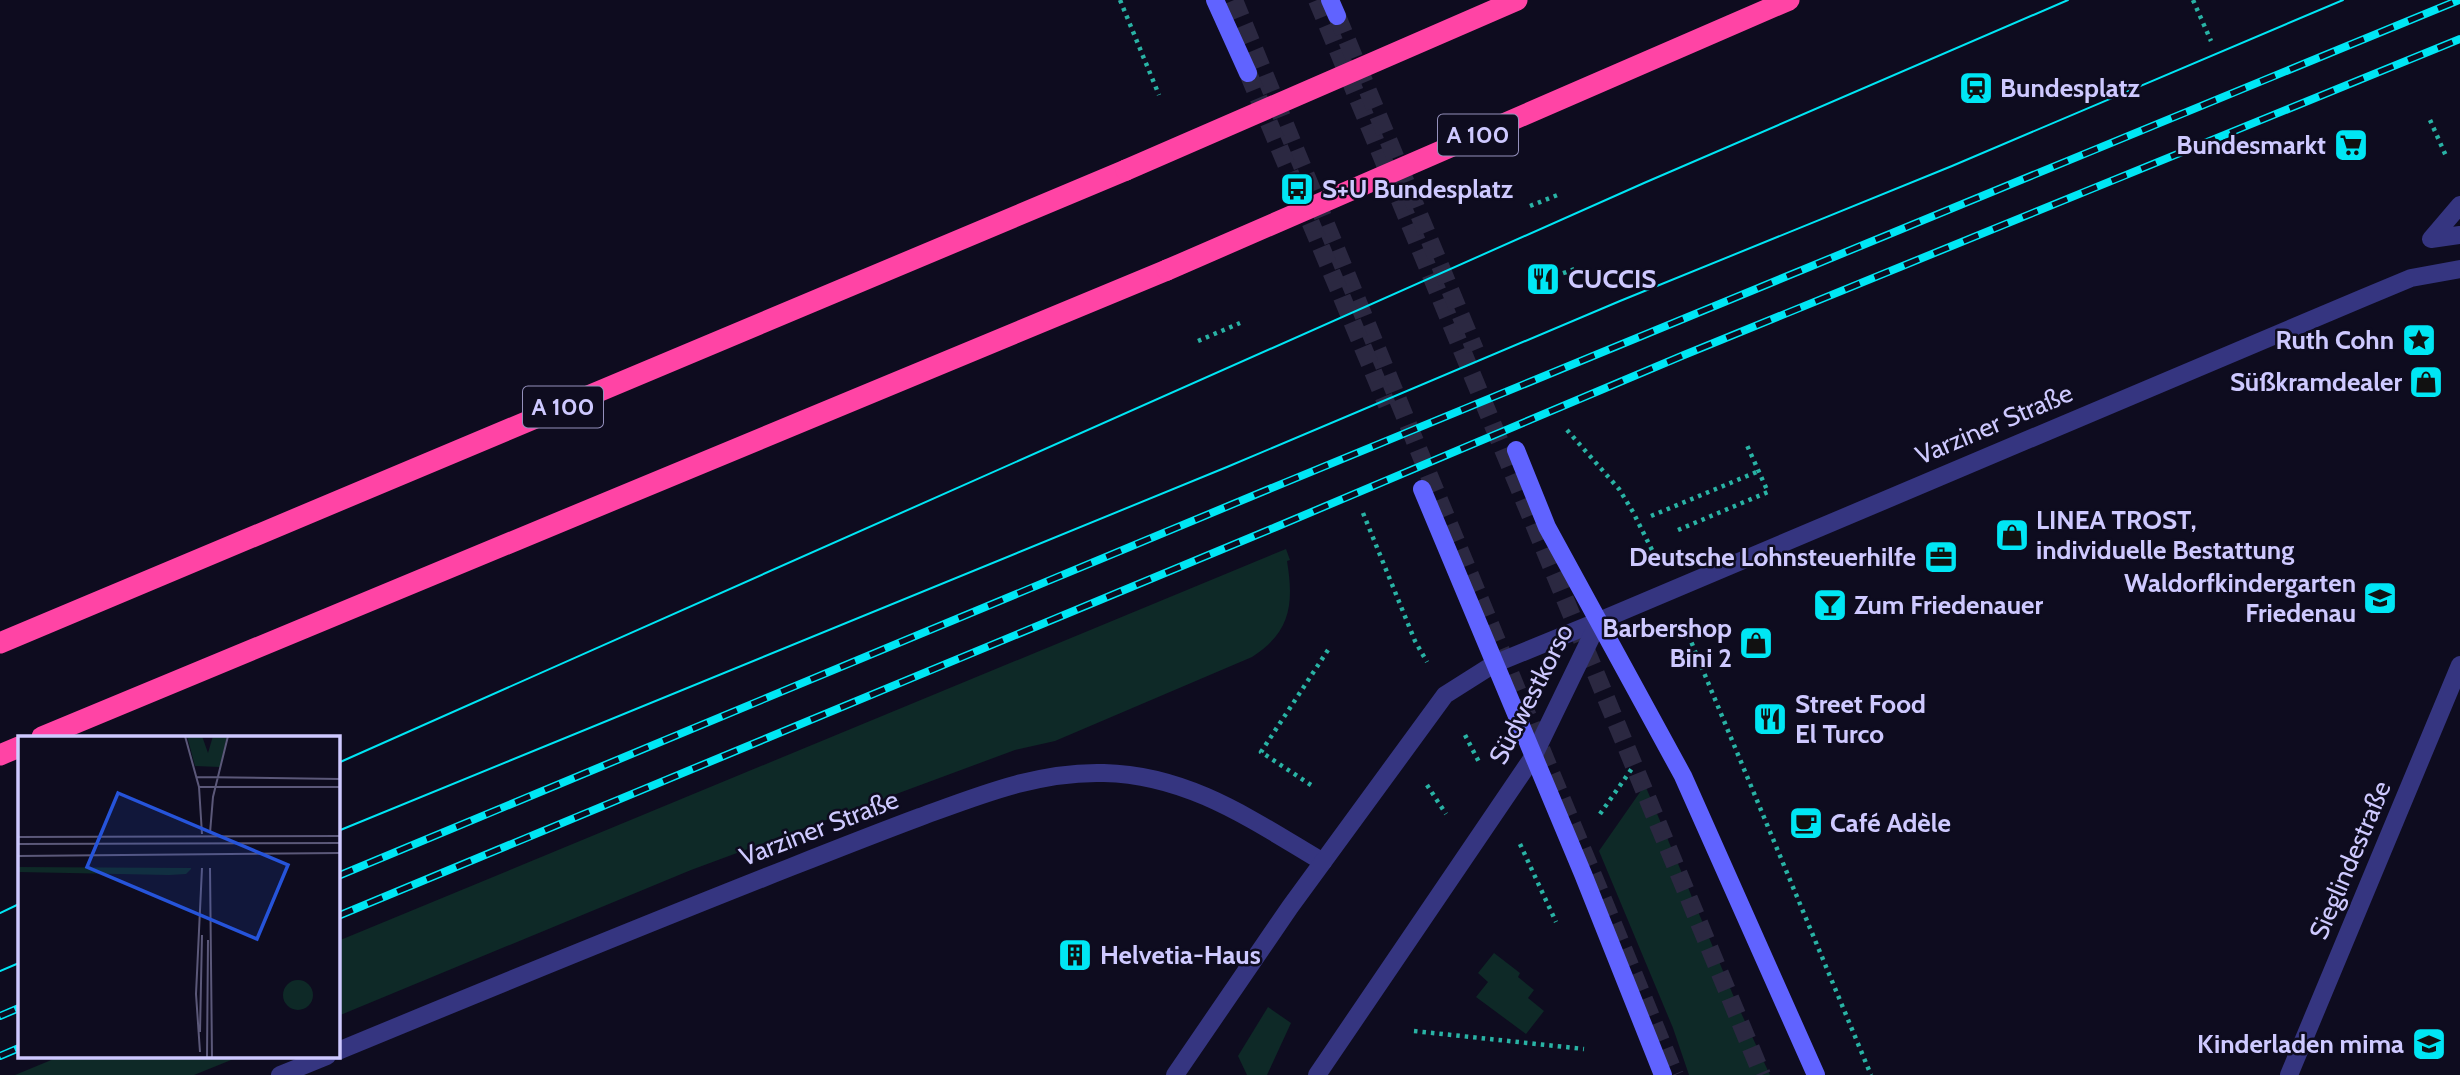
<svg xmlns="http://www.w3.org/2000/svg" width="2460" height="1075" viewBox="0 0 2460 1075" font-family="Cabin,sans-serif">
  <rect width="100%" height="100%" fill="#0e0c1f"/>
  <!-- green -->
  <g fill="#0e2927">
    <path d="M1286 549 1290 560 1287 561C1294 604 1291 632 1252 657L1055 741 1015 750 691 870 338 1016V941Z"/>
    <polygon points="1645,785 1736,1002 1770,1075 1689,1075 1673,1028 1599,851"/>
    <polygon points="1494,953 1520,973 1518,977 1534,990 1528,998 1544,1011 1526,1034 1476,997 1488,982 1478,973"/>
    <polygon points="1268,1007 1291,1023 1267,1075 1247,1075 1238,1056"/>
    <polygon points="61,1056 241,1056 194,1075 15,1075"/>
  </g>
  <g fill="none" stroke-linecap="round" stroke-linejoin="round">
    <!-- secondary-tunnel -->
    <g stroke="#2b2841" stroke-width="18" stroke-dasharray="18 9" stroke-linecap="butt">
      <polyline points="1234,0 1675,1075"/>
      <polyline points="1317,0 1762,1075"/>
      <polyline points="1337,16 1475,350"/>
      <polyline points="1248,73 1387,405"/>
    </g>
    <!-- path -->
    <g stroke="#29b3a5" stroke-width="4.5" stroke-dasharray="3.5 5" stroke-linecap="butt">
      <polyline points="1120,0 1159,95"/>
      <polyline points="2193,0 2211,41"/>
      <polyline points="2430,120 2446,156"/>
      <polyline points="1530,206 1560,194"/>
      <polyline points="1555,276 1575,269"/>
      <polyline points="1198,341 1240,323"/>
      <polyline points="1567,430 1619,489 1633,512 1654,554"/>
      <polyline points="1363,513 1415,641 1427,662"/>
      <polyline points="1651,516 1759,471"/>
      <polyline points="1678,530 1768,492 1746,443"/>
      <polyline points="1685,627 1871,1075"/>
      <polyline points="1465,735 1480,764"/>
      <polyline points="1311,785 1261,752 1328,650"/>
      <polyline points="1427,785 1446,814"/>
      <polyline points="1600,814 1633,767"/>
      <polyline points="1520,844 1556,922"/>
      <polyline points="1414,1031 1584,1049"/>
    </g>
    <!-- pedestrian -->
    <polyline stroke="#353580" stroke-width="18" points="2460,205 2431,239 2460,235"/>
    <!-- minor -->
    <g stroke="#353580" stroke-width="18">
      <polyline points="1599,621 2363,298 2411,278 2460,269"/>
      <path d="M338 1051C488 989 639 927 791 867 834 850 877 833 920 817 980 795 1039 771 1104 773 1189 775 1252 820 1323 862"/>
      <polyline points="280,1075 327,1056"/>
      <polyline points="2289,1075 2460,665"/>
    </g>
    <!-- tertiary -->
    <g stroke="#353580" stroke-width="18">
      <polyline points="1175,1075 1290,907 1445,695 1494,664 1599,621"/>
      <polyline points="1317,1075 1533,757 1599,621"/>
    </g>
    <!-- secondary -->
    <g stroke="#6063ff" stroke-width="18">
      <polyline points="1215,0 1248,73"/>
      <polyline points="1330,0 1337,16"/>
      <polyline points="1516,450 1547,527 1683,776 1816,1075"/>
      <polyline points="1422,489 1583,874 1663,1075"/>
    </g>
    <!-- motorway -->
    <g stroke="#ff44a5" stroke-width="21">
      <polyline points="0,643 1126,170"/>
      <polyline points="42,737 1167,270"/>
      <polyline points="0,755 19,747"/>
    </g>
    <!-- tram -->
    <g stroke="#00e6f4" stroke-width="2">
      <polyline points="338,763 1644,183 2068,0"/>
      <polyline points="338,831 1227,467 1620,301 1952,166 2343,0"/>
      <polyline points="0,913 19,904"/>
      <polyline points="0,971 19,963"/>
    </g>
    <!-- rail casing -->
    <g stroke="#00e6f4" stroke-width="8">
      <g id="rail">
        <polyline points="338,876 1262,492 2459,0"/>
        <polyline points="338,916 1276,527 1684,355 2460,39"/>
        <polyline points="0,1016 19,1008"/>
        <polyline points="0,1056 19,1048"/>
      </g>
    </g>
    <!-- rail -->
    <use href="#rail" stroke="#0e0c1f" stroke-width="5" stroke-dasharray="16" stroke-linecap="butt"/>
    <!-- motorway-bridge -->
    <g stroke="#ff44a5" stroke-width="21">
      <polyline points="1126,170 1517,0"/>
      <polyline points="1167,270 1789,0"/>
    </g>
  </g>
  <!-- icons -->
  <defs>
    <g id="station-square" transform="scale(1.75)"><rect x="-9" y="-9" width="18" height="18" rx="4" fill="#00e6f4" stroke="#0e0c1f"/><path d="M-3-6H3Q5-6 5-4V2Q5 4 3 4L4.5 6H3L1.5 4h-3L-3 6H-4.5L-3 4Q-5 4-5 2V-4Q-5-6-3-6ZM-3.5-4v3h7v-3ZM-3.5 1v1.5H-2V1ZM2 1v1.5H3.5V1Z" fill="#111"/></g>
    <g id="supermarket-square" transform="scale(1.75)"><rect x="-9" y="-9" width="18" height="18" rx="4" fill="#00e6f4" stroke="#0e0c1f"/><path d="M-6-5.5h2.5l.6 2H6L4.5 2H-2.5L-4.4-4H-6ZM-1.5 3.2a1.3 1.3 0 1 0 .1 0ZM3 3.2a1.3 1.3 0 1 0 .1 0Z" fill="#111"/></g>
    <g id="bus-square" transform="scale(1.75)"><rect x="-9" y="-9" width="18" height="18" rx="4" fill="#00e6f4" stroke="#0e0c1f"/><path d="M-5-6H5V4H4V6H2V4H-2V6H-4V4H-5ZM-3.5-4V0h7V-4ZM-3.5 1.2v1.5H-2V1.2ZM2 1.2v1.5H3.5V1.2Z" fill="#111"/></g>
    <g id="restaurant-square" transform="scale(1.75)"><rect x="-9" y="-9" width="18" height="18" rx="4" fill="#00e6f4" stroke="#0e0c1f"/><path d="M-5-6h1v4h1v-4h1v4h1v-4h1v5L-1.5 .5V6h-2V.5L-5-1ZM5-6V6H3V1.5H1.5Q1.5-4 5-6Z" fill="#111"/></g>
    <g id="sight-square" transform="scale(1.75)"><rect x="-9" y="-9" width="18" height="18" rx="4" fill="#00e6f4" stroke="#0e0c1f"/><path d="M0-6L1.8-2.2L6-1.7L2.9 1.2L3.7 5.4L0 3.3L-3.7 5.4L-2.9 1.2L-6-1.7L-1.8-2.2Z" fill="#111"/></g>
    <g id="shop-square" transform="scale(1.75)"><rect x="-9" y="-9" width="18" height="18" rx="4" fill="#00e6f4" stroke="#0e0c1f"/><path d="M-5-2.5h2.3a2.7 3.5 0 0 1 5.4 0H5L5.5 6h-11ZM-1.5-2.5h3a1.5 2.3 0 0 0-3 0Z" fill="#111"/></g>
    <g id="office-square" transform="scale(1.75)"><rect x="-9" y="-9" width="18" height="18" rx="4" fill="#00e6f4" stroke="#0e0c1f"/><path d="M-6-3h4V-5.5h4V-3h4V5H-6ZM-1-4.5V-3h2v-1.5ZM-6 0V1H6V0Z" fill="#111"/></g>
    <g id="school-square" transform="scale(1.75)"><rect x="-9" y="-9" width="18" height="18" rx="4" fill="#00e6f4" stroke="#0e0c1f"/><path d="M0-5L7-2L0 1L-7-2ZM-4 1L0 2.5L4 1V4Q0 6-4 4Z" fill="#111"/></g>
    <g id="bar-square" transform="scale(1.75)"><rect x="-9" y="-9" width="18" height="18" rx="4" fill="#00e6f4" stroke="#0e0c1f"/><path d="M-6-5H6L.8 .8V4.5H3.5V6h-7V4.5H-.8V.8Z" fill="#111"/></g>
    <g id="cafe-square" transform="scale(1.75)"><rect x="-9" y="-9" width="18" height="18" rx="4" fill="#00e6f4" stroke="#0e0c1f"/><path d="M-5.5-4.5H6V0H3Q3 3.5 0 3.5H-2.5Q-5.5 3.5-5.5 0ZM3-3.2v2h1.7v-2ZM-6 4.5H4V6H-6Z" fill="#111"/></g>
    <g id="building-square" transform="scale(1.75)"><rect x="-9" y="-9" width="18" height="18" rx="4" fill="#00e6f4" stroke="#0e0c1f"/><path d="M-4-6H4V6H1V3H-1V6H-4ZM-2.5-4.3h1.7v1.8h-1.7ZM.8-4.3h1.7v1.8H.8ZM-2.5-1h1.7V.8h-1.7ZM.8-1h1.7V.8H.8Z" fill="#111"/></g>
  </defs>
  <g fill-rule="evenodd">
    <use href="#station-square" x="1976" y="88"/>
    <use href="#supermarket-square" x="2351" y="145"/>
    <use href="#bus-square" x="1297" y="189"/>
    <use href="#restaurant-square" x="1543" y="279"/>
    <use href="#sight-square" x="2419" y="340"/>
    <use href="#shop-square" x="2426" y="382"/>
    <use href="#shop-square" x="2012" y="535"/>
    <use href="#office-square" x="1941" y="557"/>
    <use href="#school-square" x="2380" y="598"/>
    <use href="#bar-square" x="1830" y="605"/>
    <use href="#shop-square" x="1756" y="643"/>
    <use href="#restaurant-square" x="1770" y="719"/>
    <use href="#cafe-square" x="1806" y="823"/>
    <use href="#building-square" x="1075" y="955"/>
    <use href="#school-square" x="2429" y="1044"/>
  </g>
  <g text-anchor="middle" stroke-width="5" stroke-linejoin="round" paint-order="stroke">
    <!-- shield labels -->
    <g fill="#0e0c1f" stroke="#9490bc" stroke-width="2">
      <rect x="1438" y="114.5" width="80" height="41" rx="5"/>
      <rect x="523" y="386.5" width="80" height="41" rx="5"/>
    </g>
    <g font-size="24" font-weight="bold" fill="#cec9ff">
      <text x="1478" y="143">A 100</text>
      <text x="563" y="415">A 100</text>
    </g>
    <!-- poi labels -->
    <g font-size="26" font-weight="bold" fill="#cec9ff" stroke="#0e0c1f" text-anchor="start">
      <text x="2000" y="97">Bundesplatz</text>
      <text x="2326" y="154" text-anchor="end">Bundesmarkt</text>
      <text x="1322" y="198">S+U Bundesplatz</text>
      <text x="1568" y="288">CUCCIS</text>
      <text x="2394" y="349" text-anchor="end">Ruth Cohn</text>
      <text x="2402" y="391" text-anchor="end">Süßkramdealer</text>
      <text x="2036" y="529">LINEA TROST,<tspan x="2036" dy="30">individuelle Bestattung</tspan></text>
      <text x="1916" y="566" text-anchor="end">Deutsche Lohnsteuerhilfe</text>
      <text x="2356" y="592" text-anchor="end">Waldorfkindergarten<tspan x="2356" dy="30">Friedenau</tspan></text>
      <text x="1854" y="614">Zum Friedenauer</text>
      <text x="1732" y="637" text-anchor="end">Barbershop<tspan x="1732" dy="30">Bini 2</tspan></text>
      <text x="1795" y="713">Street Food<tspan x="1795" dy="30">El Turco</tspan></text>
      <text x="1830" y="832">Café Adèle</text>
      <text x="1100" y="964">Helvetia-Haus</text>
      <text x="2404" y="1053" text-anchor="end">Kinderladen mima</text>
    </g>
    <!-- street labels -->
    <g font-size="26" fill="#cec9ff" stroke="#0e0c1f">
      <text transform="translate(1994 424) rotate(-23)" y="9">Varziner Straße</text>
      <text transform="translate(1531 694) rotate(-63)" y="9">Südwestkorso</text>
      <text transform="translate(819 828) rotate(-21)" y="9">Varziner Straße</text>
      <text transform="translate(2350 860) rotate(-67)" y="9">Sieglindestraße</text>
    </g>
  </g>
  <!-- overview -->
  <g transform="translate(18 736)">
    <rect width="322" height="322" fill="#0e0c1f"/>
    <path d="M169 0H184L190 17 195 0H209L202 31 177 30ZM0 131 173 132V133L168 138 151 139 0 136ZM265 259a15 15 0 1 1 30 0a15 15 0 1 1-30 0Z" fill="#0e2927"/>
    <path fill="none" stroke="#5b5879" stroke-width="2" d="M167 0 181 51 184 98M178 41 322 43M181 51H322M192 97 195 61 210 0M0 101 322 100M0 108 322 107M0 120 322 117M192 132 194 322M182 296 184 199M182 316 178 258 184 132M189 322 190 204"/>
    <path fill="#2654da" fill-opacity="0.15" stroke="#2654da" stroke-width="3.5" d="M100 57 270 129 239 203 69 131Z"/>
    <rect width="322" height="322" fill="none" stroke="#cec9ff" stroke-width="3.5"/>
  </g>
</svg>
